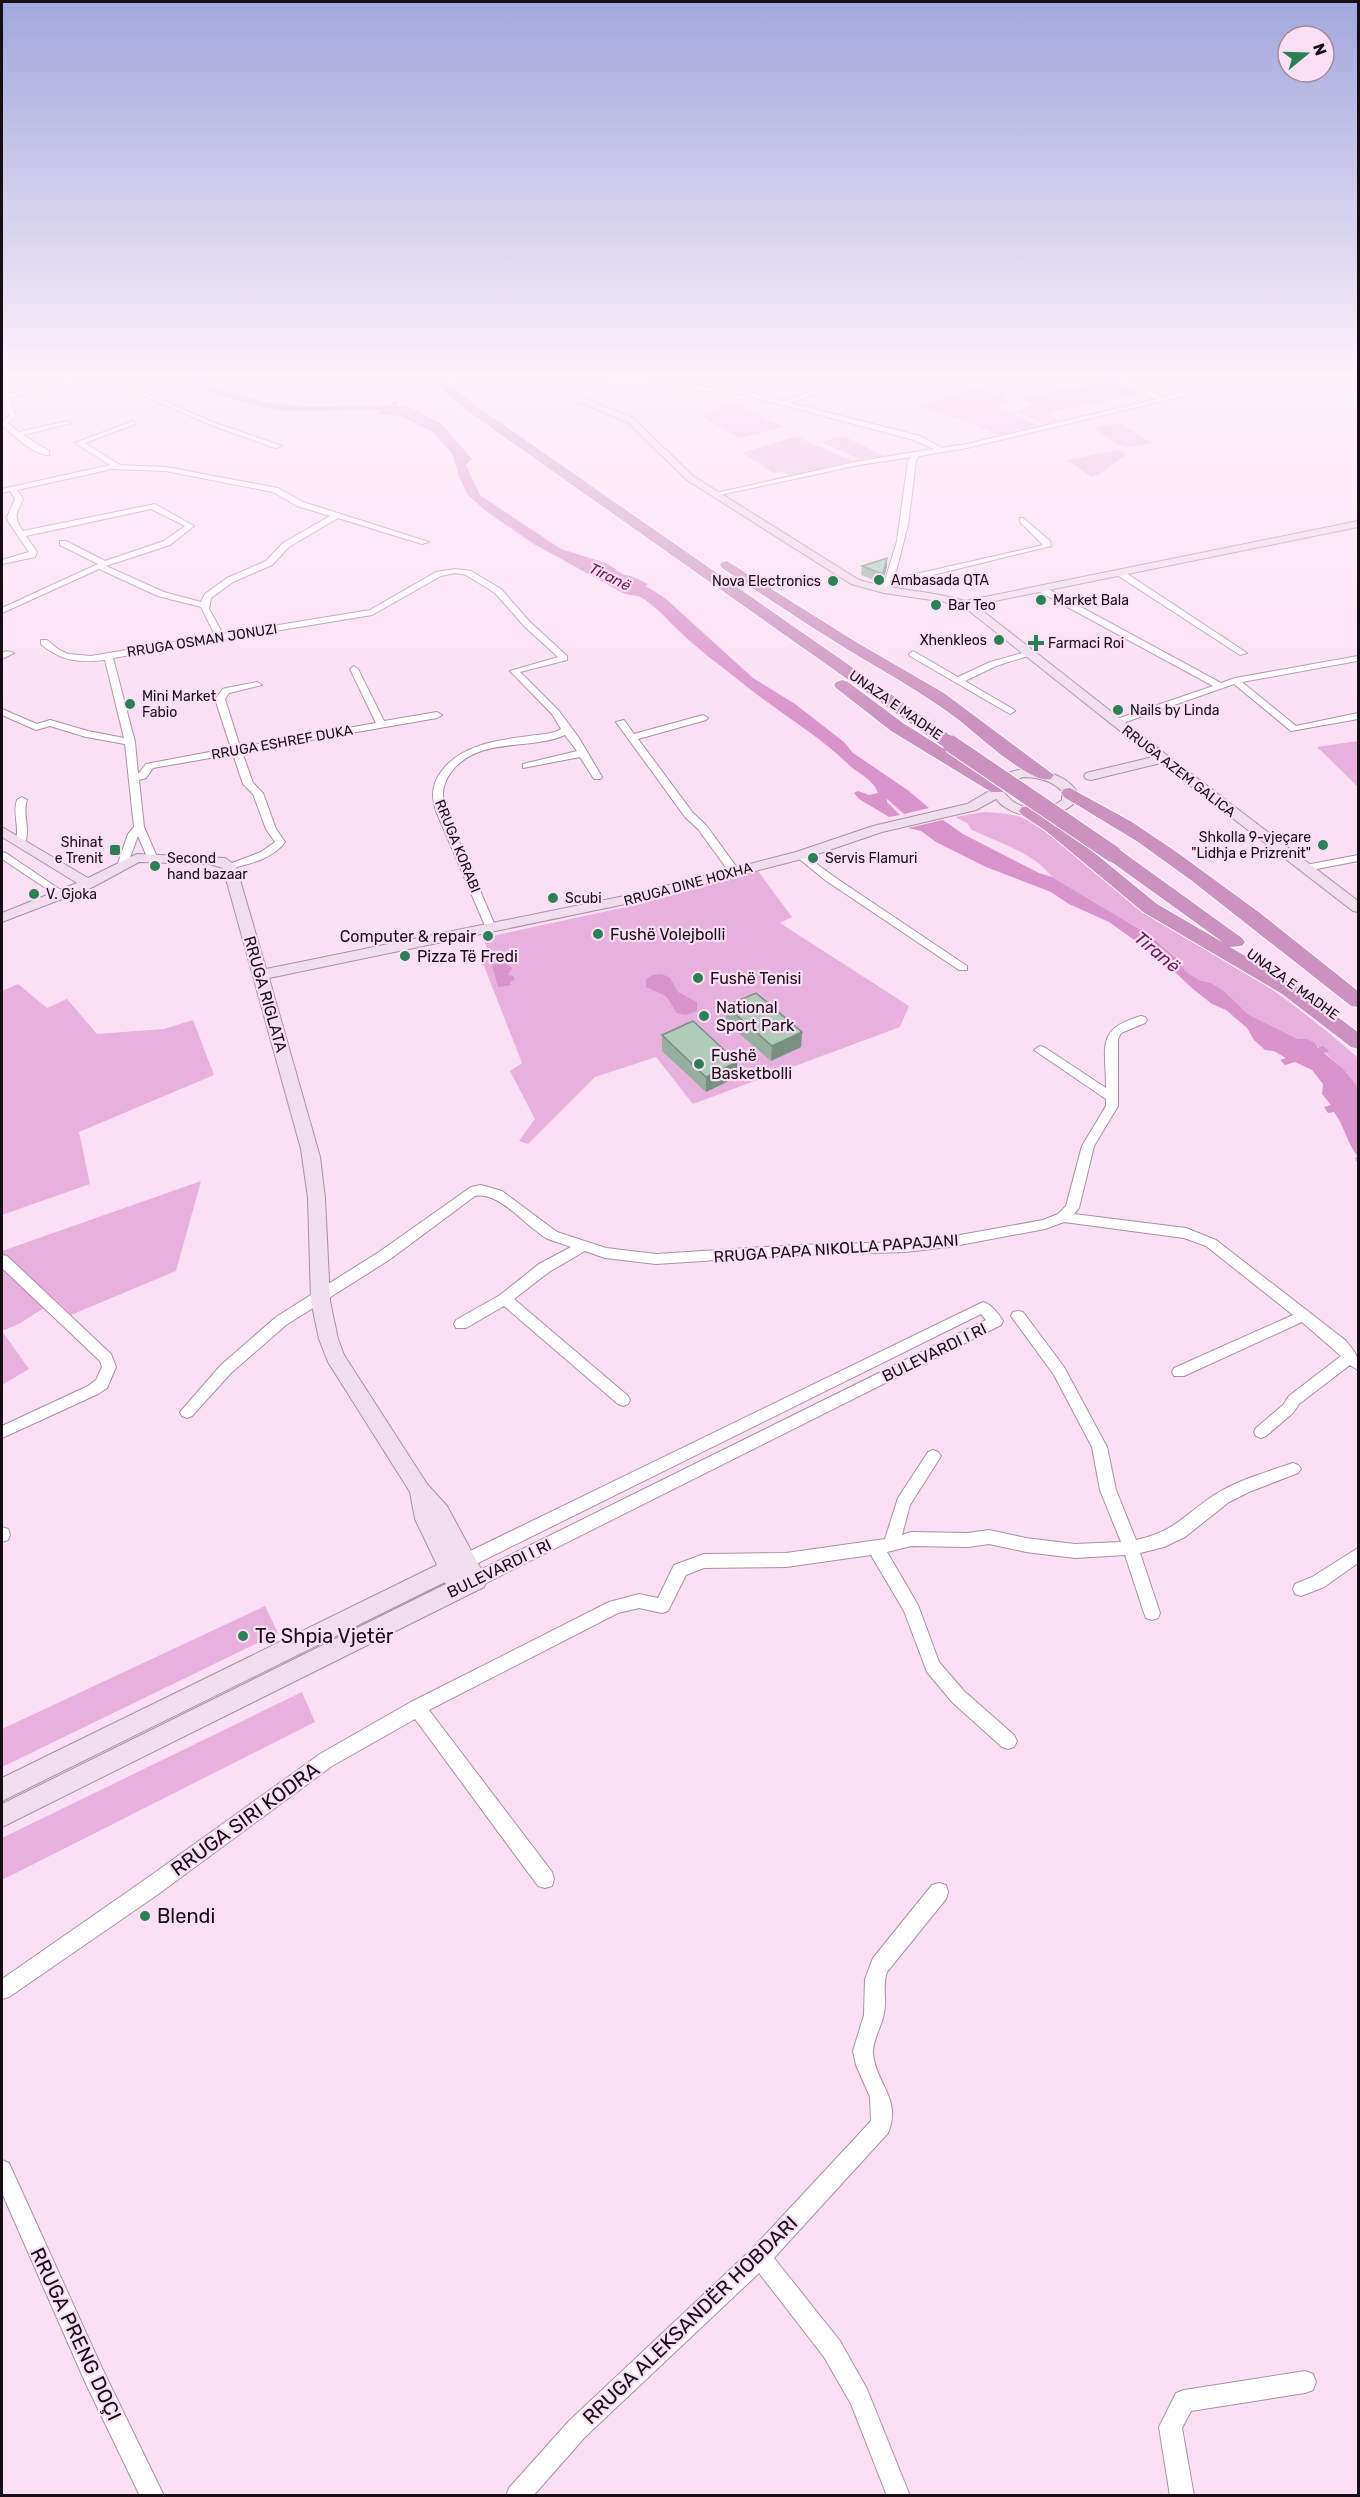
<svg xmlns="http://www.w3.org/2000/svg" width="1360" height="2497" viewBox="0 0 1360 2497" font-family="Rubik,sans-serif">
  <rect width="100%" height="100%" fill="#fbe0f5"/>
  <!-- green -->
  <g fill="#e8b0dd">
    <polygon points="1110,380 1140,394 1047,413 1059,421 1043,424 1016,411 1034,405 1022,398"/>
    <polygon points="977,387 1011,401 997,407 1038,425 998,435 960,419 918,406"/>
    <polygon points="730,402 783,427 740,438 702,417"/>
    <polygon points="1120,423 1152,443 1124,448 1093,428"/>
    <polygon points="796,436 852,461 790,475 781,472 773,473 742,453"/>
    <polygon points="844,436 884,456 859,459 822,442"/>
    <polygon points="1118,450 1126,455 1098,475 1091,477 1067,460"/>
    <polygon points="1358,741 1358,787 1317,747"/>
    <path d="M984 812C996 813 1008 813 1020 817 1059 831 1107 886 1143 911 1171 931 1202 944 1231 962 1276 990 1318 1023 1358 1058V1087C1345 1074 1316 1036 1298 1039L1249 1015 1223 990 1211 983 1199 980 1185 971 1180 960 1149 935 1052 877C1033 852 999 843 972 830L967 823 955 817Z"/>
    <polygon points="758,871 792,917 780,923 909,1006 900,1027 693,1104 656,1057 595,1077 528,1144 519,1141 535,1119 510,1071 522,1063 480,956 489,953 483,938 640,904"/>
    <polygon points="18,984 47,1008 67,999 97,1034 164,1029 193,1020 214,1075 79,1132 90,1184 2,1215 2,991"/>
    <polygon points="201,1181 176,1271 71,1315 56,1300 19,1324 2,1331 29,1369 2,1385 2,1251"/>
    <polygon points="265,1606 278,1633 2,1767 2,1729"/>
    <polygon points="302,1692 315,1722 2,1880 2,1838"/>
  </g>
  <!-- water -->
  <g fill="#d993cb">
    <path d="M182 377H194L212 387 267 403 311 407 388 406 396 401H400L396 406 409 407 442 424 472 459 466 465 480 495 561 549 606 563 624 575 631 576 648 584 646 586 666 599 753 678 795 704 844 742 853 753 909 791 929 808 904 814 887 799V802L900 815 889 817 859 799 854 793 858 791 869 795 878 793C873 778 856 773 846 762 814 732 775 710 741 682 720 665 697 649 677 629 666 618 657 608 644 599 637 594 630 596 623 593L534 544 487 512 467 494 459 476 452 453 431 431 403 417 378 414 381 412 378 410 279 411 234 400 198 386Z"/>
    <path d="M943 820 963 834 1039 873 1052 877 1149 935 1180 961 1185 971 1199 980 1211 983 1223 990 1249 1015 1298 1039C1306 1038 1314 1040 1318 1048L1323 1046 1329 1051 1324 1053 1342 1068 1358 1087V1164L1355 1158 1358 1157C1346 1141 1345 1127 1334 1112L1328 1113 1324 1107 1331 1105 1322 1094 1323 1084 1312 1070 1295 1062 1285 1065 1280 1060 1286 1058 1274 1051 1265 1050 1254 1040 1247 1028 1226 1010 1212 1004 1193 989 1161 959 1109 922 1069 904 1051 892 986 867 936 842 921 831 908 828Z"/>
    <polygon points="505,963 512,968 508,975 513,976 515,979 510,982 511,985 498,987 492,965"/>
    <polygon points="662,974 670,978 678,992 697,1002 697,1011 686,1015 677,1013 666,996 646,987 646,979 653,975"/>
  </g>
  <g fill="none" stroke-linecap="round" stroke-linejoin="round">
    <!-- street casing -->
    <g stroke="#a890a3" stroke-width="2">
      <g id="street">
        <path d="M85 377H98L10 398 16 417 8 423 19 432 68 421 71 423 23 435 49 451V455C32 455 14 435 2 425V421L9 416 4 400H2V389L8 394Z"/>
        <polygon points="123,377 129,377 132,383 139,390 215,423 282,446 275,448 211,425 135,392 127,385"/>
        <polygon points="331,377 337,377 340,381 335,382"/>
        <polygon points="534,377 610,378 741,390 782,401 856,377 866,377 790,403 920,436 942,448 967,444 1157,399 1122,384 1122,379 1125,377 1128,379 1128,382 1164,397 1177,394 1149,382 1149,380 1184,393 1250,377 1262,377 967,448 919,456 916,461 908,525 894,579 1043,545 1020,522 1020,518 1023,518 1050,541 1051,546 892,585 887,589 883,587 897,541 908,461 911,457 859,465 715,496 711,494 859,461 934,449 914,440 741,394"/>
        <polygon points="957,377 966,377 1004,395 999,396"/>
        <path d="M133 421 135 424 85 443 120 465 166 467 278 488 303 502 429 542 422 544 338 518 289 547 272 565 233 582 211 598 209 609 223 634 370 610 436 572 455 569 471 571 501 589 530 622 567 656V660L520 672 559 711 579 738 602 777 600 779H594L580 757 523 768V764L577 751 565 735C529 751 480 736 452 771 442 783 441 797 446 811L496 928 495 930 491 931 486 928 436 811C431 797 432 784 441 772 461 744 499 740 529 736 540 734 551 735 561 729L552 714 510 671 558 657 524 626 495 593 466 575 455 573 441 576 372 615 113 658 135 742 138 774 146 764 231 748 215 699 223 689 226 688 257 682 262 685 229 693 225 699 240 747 376 723 350 669 354 666 358 669 384 721 437 712 442 715 437 718 242 752 253 783 263 793 276 829 285 842C273 859 249 864 229 869L224 866 261 852 275 842 266 829 253 794 243 784 233 754 153 768 146 778 139 780 144 827 157 857 156 859H148L138 836 128 863 123 866 118 863 128 834 134 827 125 744 86 737 50 726 36 730 2 715V709L37 724 50 720 88 731 124 738 105 660C80 663 60 661 41 644V640H47L58 649 68 654 91 656 215 635 201 607 158 596 99 569 2 613V608L98 564 60 545V541H66L105 561 164 541 185 526 151 509 26 536 37 552 35 557 2 564V560L29 552 8 521 7 517 15 499 10 491 2 493V489L110 465 75 443ZM112 469 166 471 273 492 297 506 330 516 283 543 266 561 227 578 205 594 201 602 164 592 106 566 170 545 194 526 155 504 23 531C13 516 16 515 23 499L17 490Z"/>
        <polygon points="1117,571 1123,571 1247,653 1240,655 1117,575"/>
        <polygon points="1038,587 1044,587 1221,683 1235,678 1358,656 1357,661 1242,682 1296,726 1358,713 1358,719 1291,731 1234,684 1120,724 1114,724 1114,720 1213,686 1038,591"/>
        <polygon points="7,651 14,653 2,659 2,653"/>
        <polygon points="913,651 958,677 990,662 1030,651 1034,654 996,666 965,681 1013,709 1015,711 1010,714 910,656 909,654"/>
        <polygon points="703,715 708,718 706,720 638,739 693,813 706,825 738,869 739,871 734,874 730,873 698,829 685,817 616,722 624,720 634,734"/>
        <path d="M22 797 27 800C22 815 31 828 25 843L20 846 15 843C21 828 12 815 17 800Z"/>
        <polygon points="2,852 6,853 68,895 63,898 59,897 2,859"/>
        <polygon points="801,852 833,876 967,966 967,970 959,970 825,880 797,857 797,853"/>
        <polygon points="1358,855 1358,861 1306,871 1301,868 1306,865"/>
        <path d="M1141 1016 1145 1017 1147 1020 1145 1023 1121 1033 1118 1039V1106L1094 1146 1079 1208 1074 1214 1186 1228 1216 1240 1345 1340C1356 1353 1358 1354 1358 1370L1350 1365 1299 1404 1293 1413 1266 1436 1261 1438 1256 1436 1254 1432 1256 1428 1283 1405 1289 1396 1341 1356 1302 1322 1184 1376H1174L1172 1372 1174 1368 1293 1315 1206 1246 1184 1238 1064 1222 1045 1229 949 1247 905 1252 797 1255 656 1264 605 1258 585 1251 549 1272 514 1299 628 1396 630 1400 628 1404 623 1406 618 1404 504 1306 466 1328H456L454 1324 456 1320 500 1295 539 1264 571 1247C564 1244 555 1242 548 1239 527 1228 500 1191 475 1196L389 1260 286 1325 231 1373 192 1416 187 1418 182 1416 180 1412 221 1365 276 1317 379 1252 471 1187 481 1185 502 1191 557 1232 606 1248 656 1254 797 1245 905 1242 949 1237 1043 1220 1058 1214 1066 1206 1082 1146 1106 1106V1099L1034 1050 1040 1046 1044 1047 1106 1088C1106 1047 1095 1029 1141 1016Z"/>
        <polygon points="2,1255 7,1256 111,1354 116,1367 107,1388 98,1394 2,1438 2,1426 88,1386 96,1380 102,1367 100,1361 2,1268"/>
        <path d="M983 1302C991 1304 999 1314 1003 1321L1001 1325 482 1585 476 1587 470 1585 468 1580 470 1575 986 1320 981 1314 472 1566 466 1568 460 1566 458 1561 460 1556Z"/>
        <path d="M1018 1311 1023 1312 1064 1367 1107 1447 1116 1490 1136 1540C1178 1531 1186 1512 1219 1492 1242 1479 1269 1471 1293 1463L1298 1465 1301 1469 1298 1473 1249 1492 1229 1502 1185 1537 1164 1547 1140 1553 1160 1613 1158 1618 1152 1620 1146 1618 1144 1613 1125 1555 1075 1558 1026 1552 989 1544 968 1547 911 1546 887 1552 918 1605 939 1662 964 1691 1014 1735 1017 1741 1014 1747 1008 1749 1002 1747 952 1702 927 1672 904 1611 871 1555 786 1567 704 1568 686 1575 668 1611 662 1613 639 1608 618 1613 429 1710 552 1872 554 1879 552 1886 545 1888 538 1886 415 1719 332 1766 157 1895 9 1997 2 1999V1979L143 1881 320 1754 411 1702 609 1602 639 1594 658 1598 674 1565 704 1554 786 1553 885 1539 898 1498 928 1452 933 1450 938 1452 941 1456 910 1505 902 1535 911 1532 968 1533 989 1530 1026 1538 1075 1544 1121 1542 1100 1490 1092 1447 1054 1375 1011 1316 1013 1312Z"/>
        <polygon points="2,1527 8,1529 10,1535 8,1540 2,1542"/>
        <polygon points="1358,1548 1358,1563 1324,1587 1301,1596 1295,1594 1293,1589 1295,1584 1312,1577"/>
        <path d="M939 1883 946 1885 948 1892 946 1899 887 1972C882 1986 887 1999 884 2013 882 2027 872 2040 873 2054 876 2084 902 2099 888 2133L774 2258 840 2341 867 2389 910 2496H887L851 2404 824 2357 759 2273 585 2437 533 2496H506L509 2488 569 2421 752 2249 871 2121 870 2097 856 2065 853 2051 864 2015 865 1979 873 1958 932 1885Z"/>
        <polygon points="2,2160 9,2163 102,2368 164,2496 140,2496 86,2384 2,2193"/>
        <polygon points="1305,2371 1313,2374 1316,2382 1313,2390 1305,2393 1191,2411 1182,2428 1194,2496 1170,2496 1159,2427 1176,2393 1184,2390"/>
      </g>
    </g>
    <!-- secondary casing -->
    <g stroke="#a890a3" stroke-width="2">
      <g id="secondary">
        <path d="M532 377H543L580 396 633 418 693 476 859 580C893 591 930 590 965 601L1358 521V527L975 605 1168 756 1358 901V912L1353 911 1161 763 1091 780 1086 779 1084 776 1086 773 1153 757 968 610 945 602 884 593 851 584 687 480 627 422 574 400Z"/>
        <path d="M1022 769C1042 770 1063 773 1076 790V801C1057 823 1014 821 996 799L976 810 882 832 806 858 635 902 269 978 320 1157 325 1198 330 1301 338 1339 344 1355 427 1484 447 1506 487 1580 484 1587 2 1827V1804L446 1584 445 1582 2 1801V1778L437 1565 415 1519 410 1492 328 1362 319 1339 311 1301 308 1198 301 1149 223 868 209 864 139 862 93 887 2 922V913L77 883 2 837V827L88 878 137 854 225 858 236 866 266 969 634 894 796 852 873 826 967 804 991 790C994 775 1008 773 1022 769ZM1023 777C1038 777 1051 780 1062 791V800C1045 814 1017 811 1004 792L1005 785Z"/>
      </g>
    </g>
    <!-- highway casing -->
    <g stroke="#fff" stroke-width="2">
      <g id="highway">
        <polygon points="427,377 440,377 478,407 957,740 959,744 957,748 945,748 470,413"/>
        <path d="M727 561 856 642 944 693 1054 775 1051 779C1030 784 978 735 960 721 924 693 884 672 845 648 803 622 763 595 722 568L720 565 722 562Z"/>
        <polygon points="842,680 848,682 903,723 1006,788 1003,792 991,792 891,731 836,688 834,685 836,682"/>
        <polygon points="1070,788 1132,822 1178,853 1260,913 1358,991 1358,1007 1351,1006 1192,881 1138,842 1064,797 1061,793 1064,789"/>
        <polygon points="1028,806 1058,823 1157,904 1224,943 1106,858 1104,854 1106,850 1120,850 1242,938 1245,942 1242,946 1230,947 1296,986 1358,1032 1358,1049 1351,1047 1282,994 1143,912 1046,831 1022,815 1019,811 1022,807"/>
      </g>
    </g>
    <!-- street -->
    <use href="#street" fill="#fff" fill-rule="evenodd"/>
    <!-- secondary -->
    <use href="#secondary" fill="#efdeec" fill-rule="evenodd"/>
    <!-- highway -->
    <use href="#highway" fill="#cb91bf" fill-rule="evenodd"/>
    <!-- highway-bridge casing -->
    <g stroke="#fff" stroke-width="19" stroke-linecap="butt">
      <polyline id="highway-bridge" points="951,744 1113,854"/>
    </g>
    <!-- highway-bridge -->
    <use href="#highway-bridge" stroke="#cb91bf" stroke-width="17"/>
  </g>
  <!-- wall -->
  <g fill="#96afa0">
    <polygon points="887,558 887,567 882,583 861,575 862,566"/>
    <polygon points="726,1006 802,1032 801,1047 771,1061 726,1022"/>
    <polygon points="662,1035 737,1062 737,1077 706,1092 662,1051"/>
  </g>
  <!-- shaded-wall -->
  <g fill="#7a8f82">
    <polygon points="887,558 887,567 882,583 883,574"/>
    <polygon points="802,1032 801,1047 771,1061 772,1046"/>
    <polygon points="737,1062 737,1077 706,1092 706,1077"/>
  </g>
  <!-- building -->
  <g fill="#afccba" stroke="#7a8f82" stroke-width="1.5">
    <polygon points="887,558 883,574 862,566"/>
    <polygon points="756,993 802,1032 772,1046 726,1006"/>
    <polygon points="693,1021 737,1062 706,1077 662,1035"/>
  </g>
  <!-- sky -->
  <linearGradient id="sky" x2="0" y2="1"><stop stop-color="#a2a7dc"/><stop offset="0.52" stop-color="#fdf1fa"/><stop offset="1" stop-color="#fdf1fa" stop-opacity="0"/></linearGradient>
  <rect width="1360" height="727" fill="url(#sky)"/>
  <!-- markers -->
  <g fill="#2b8155" stroke="#fbe0f5" stroke-width="2">
    <circle cx="879" cy="580" r="6"/>
    <circle cx="833" cy="581" r="6"/>
    <circle cx="1041" cy="600" r="6"/>
    <circle cx="936" cy="605" r="6"/>
    <circle cx="999" cy="640" r="6"/>
    <path d="M1033 634h6v6h6v6h-6v6h-6v-6h-6v-6h6z"/>
    <circle cx="130" cy="704" r="6"/>
    <circle cx="1118" cy="710" r="6"/>
    <circle cx="1323" cy="845" r="6"/>
    <rect x="109" y="844" width="12" height="12" rx="3"/>
    <circle cx="813" cy="858" r="6"/>
    <circle cx="155" cy="866" r="6"/>
    <circle cx="34" cy="894" r="6"/>
    <circle cx="553" cy="898" r="6"/>
    <circle cx="598" cy="934" r="6"/>
    <circle cx="488" cy="936" r="6"/>
    <circle cx="405" cy="956" r="6"/>
    <circle cx="698" cy="978" r="6"/>
    <circle cx="704" cy="1016" r="6"/>
    <circle cx="699" cy="1064" r="6"/>
    <circle cx="243" cy="1636" r="6"/>
    <circle cx="145" cy="1916" r="6"/>
  </g>
  <g text-anchor="middle" stroke-width="4.5" stroke-linejoin="round" paint-order="stroke">
    <!-- far-poi labels -->
    <g font-size="14" fill="#170e15" stroke="#fbe0f5" text-anchor="start">
      <text x="891" y="585">Ambasada QTA</text>
      <text x="821" y="586" text-anchor="end">Nova Electronics</text>
      <text x="1053" y="605">Market Bala</text>
      <text x="948" y="610">Bar Teo</text>
      <text x="987" y="645" text-anchor="end">Xhenkleos</text>
      <text x="1048" y="648">Farmaci Roi</text>
      <text x="142" y="701">Mini Market<tspan x="142" dy="16">Fabio</tspan></text>
      <text x="1130" y="715">Nails by Linda</text>
      <text x="1311" y="842" text-anchor="end">Shkolla 9-vjeçare<tspan x="1311" dy="16">"Lidhja e Prizrenit"</tspan></text>
      <text x="103" y="847" text-anchor="end">Shinat<tspan x="103" dy="16">e Trenit</tspan></text>
      <text x="167" y="863">Second<tspan x="167" dy="16">hand bazaar</tspan></text>
      <text x="825" y="863">Servis Flamuri</text>
      <text x="46" y="899">V. Gjoka</text>
      <text x="565" y="903">Scubi</text>
    </g>
    <!-- far-street labels -->
    <g font-size="14" fill="#170e15" stroke="#fbe0f5">
      <text transform="translate(202 640) rotate(-9)" y="5">RRUGA OSMAN JONUZI</text>
      <text transform="translate(896 705) rotate(35)" y="5">UNAZA E MADHE</text>
      <text transform="translate(282 742) rotate(-10)" y="5">RRUGA ESHREF DUKA</text>
      <text transform="translate(1179 771) rotate(38)" y="5">RRUGA AZEM GALICA</text>
      <text transform="translate(458 846) rotate(68)" y="5">RRUGA KORABI</text>
      <text transform="translate(688 884) rotate(-15)" y="5">RRUGA DINE HOXHA</text>
      <text transform="translate(1293 984) rotate(36)" y="5">UNAZA E MADHE</text>
    </g>
    <!-- far-water labels -->
    <g font-size="15" font-style="italic" fill="#68165e" stroke="#fbe0f5">
      <text transform="translate(610 577) rotate(26)" y="5">Tiranë</text>
    </g>
    <!-- poi labels -->
    <g font-size="16" fill="#170e15" stroke="#fbe0f5" text-anchor="start">
      <text x="610" y="940">Fushë Volejbolli</text>
      <text x="476" y="942" text-anchor="end">Computer &amp; repair</text>
      <text x="417" y="962">Pizza Të Fredi</text>
      <text x="710" y="984">Fushë Tenisi</text>
      <text x="716" y="1013">National<tspan x="716" dy="18">Sport Park</tspan></text>
      <text x="711" y="1061">Fushë<tspan x="711" dy="18">Basketbolli</tspan></text>
    </g>
    <!-- street labels -->
    <g font-size="16" fill="#170e15" stroke="#fbe0f5">
      <text transform="translate(266 994) rotate(74)" y="6">RRUGA RIGLATA</text>
      <text transform="translate(836 1248) rotate(-4)" y="6">RRUGA PAPA NIKOLLA PAPAJANI</text>
      <text transform="translate(934 1352) rotate(-26)" y="6">BULEVARDI I RI</text>
      <text transform="translate(499 1568) rotate(-26)" y="6">BULEVARDI I RI</text>
    </g>
    <!-- water labels -->
    <g font-size="18" font-style="italic" fill="#68165e" stroke="#fbe0f5">
      <text transform="translate(1157 952) rotate(40)" y="6">Tiranë</text>
    </g>
    <!-- near-poi labels -->
    <g font-size="20" fill="#170e15" stroke="#fbe0f5" text-anchor="start">
      <text x="255" y="1643">Te Shpia Vjetër</text>
      <text x="157" y="1923">Blendi</text>
    </g>
    <!-- near-street labels -->
    <g font-size="20" fill="#170e15" stroke="#fbe0f5">
      <text transform="translate(245 1819) rotate(-36)" y="7">RRUGA SIRI KODRA</text>
      <text transform="translate(690 2320) rotate(-44)" y="7">RRUGA ALEKSANDËR HOBDARI</text>
      <text transform="translate(76 2334) rotate(65)" y="7">RRUGA PRENG DOÇI</text>
    </g>
  </g>
  <!-- border -->
  <rect width="1360" height="2497" fill="none" stroke="#170e15" stroke-width="6"/>
  <!-- north arrow -->
  <g transform="translate(1306 54) rotate(71)"><circle r="28" fill="#fbe0f5" stroke="#a08c9b" stroke-width="1.5"/>
  <path d="M0-4.5L10 22L0 15L-10 22Z" fill="#2b8155"/>
  <text y="-9" font-size="16" font-weight="bold" text-anchor="middle" fill="#170e15">N</text>
  </g>
</svg>
